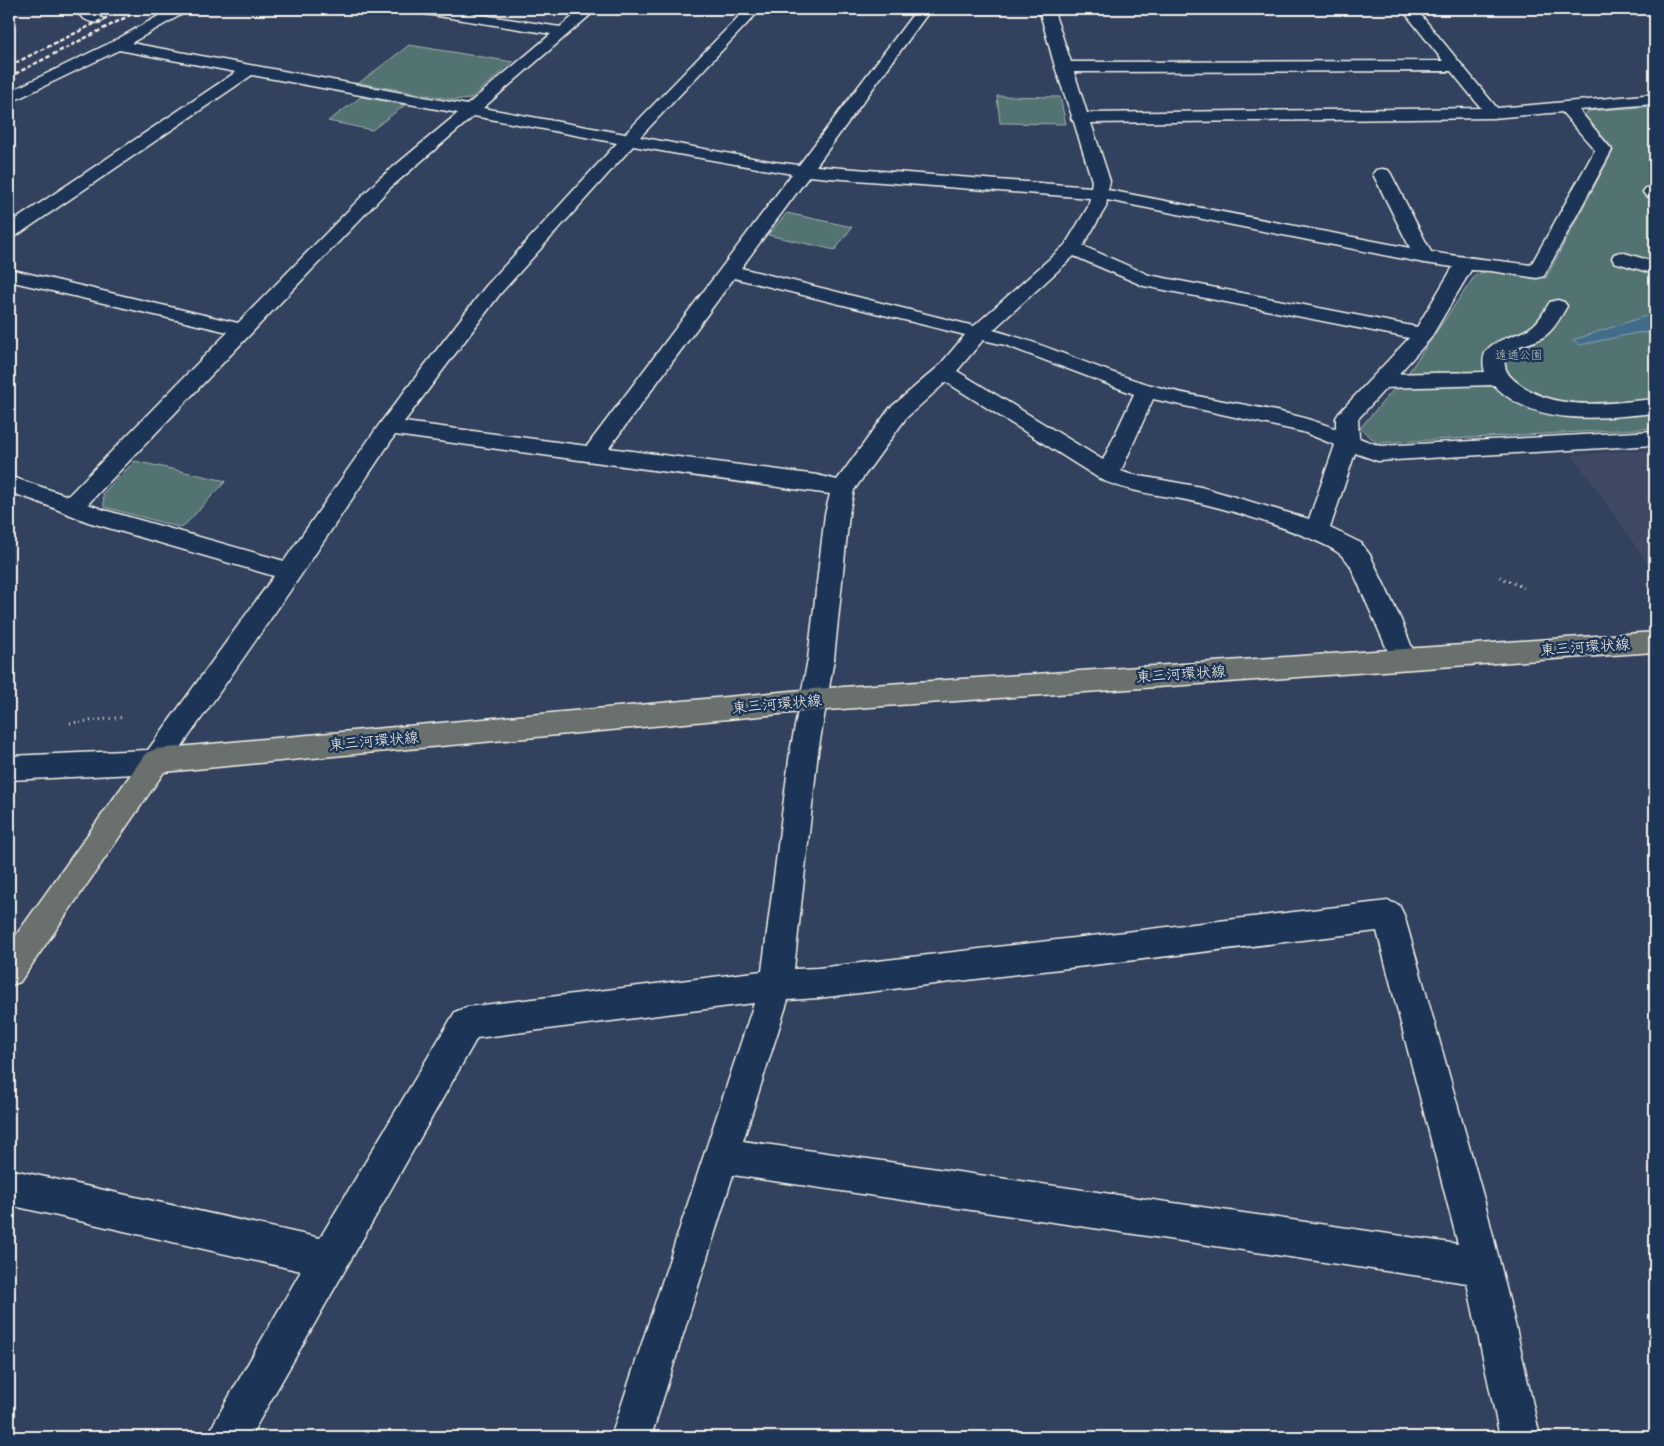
<svg xmlns="http://www.w3.org/2000/svg" width="1664" height="1446" viewBox="0 0 1664 1446" font-family="Mali,'Klee One',sans-serif">
  <rect width="100%" height="100%" fill="#32415e"/>
  <filter id="ink" filterUnits="userSpaceOnUse"><feTurbulence type="fractalNoise" baseFrequency=".02" numOctaves="2"/><feDisplacementMap in="SourceGraphic" scale="10" xChannelSelector="R" yChannelSelector="G"/><feConvolveMatrix kernelMatrix="1 2 1 2 8 2 1 2 1" color-interpolation-filters="sRGB"/></filter>
  <g filter="url(#ink)">
    <!-- built -->
    <polygon fill="#404a63" points="1655,450 1655,574 1573,455"/>
    <!-- green -->
    <g fill="#527372" stroke="#a3b2ad">
      <polygon points="409,45 513,62 470,99 455,100 359,83"/>
      <polygon points="997,96 1060,97 1066,124 1000,123"/>
      <polygon points="361,97 405,105 372,130 328,121"/>
      <polygon points="1655,106 1655,428 1377,443 1360,428 1408,373 1476,274 1493,270 1546,278 1613,151 1612,147 1584,116 1588,111"/>
      <polygon points="787,213 852,227 835,250 768,235"/>
      <polygon points="135,461 226,481 182,528 104,507 103,493"/>
    </g>
    <!-- water -->
    <polygon fill="#436d8a" stroke="#8aa2b0" points="1655,313 1655,332 1636,333 1580,345 1573,340"/>
    <g fill="none" stroke-linecap="round" stroke-linejoin="round">
      <!-- lane casing -->
      <g stroke="#f4f1e8" stroke-width="3">
        <g id="lane">
          <polygon points="1652,187 1655,188 1655,198 1646,196 1643,192 1646,188"/>
          <polygon points="1621,252 1655,262 1655,274 1614,262 1612,258 1614,254"/>
          <path d="M1557 300 1564 302 1567 306C1559 320 1551 336 1535 341 1525 345 1515 346 1506 354 1502 367 1507 375 1518 383 1558 413 1608 403 1655 399V413C1602 418 1535 428 1494 385L1383 388 1376 386 1372 381 1376 376 1383 374 1485 372C1475 338 1514 340 1531 327 1540 321 1544 311 1550 302Z"/>
        </g>
      </g>
      <!-- street casing -->
      <g stroke="#f4f1e8" stroke-width="3">
        <g id="street">
          <path d="M74 9H90L103 19 101 22C91 25 80 17 74 9Z"/>
          <path d="M171 9H188L186 12 131 43 467 105 551 34 419 13 414 12 412 9H444L560 27 582 9H597L483 108 625 134 746 9H761L640 137 774 162 799 165 917 9H931L816 166 1091 187 1092 181 1074 122 1071 118 1072 116 1055 67 1039 9H1053L1071 62 1443 61 1402 9H1416L1497 108 1655 94V104L1579 110 1612 150 1544 276 1537 278 1491 271 1471 270 1430 339 1358 419 1359 438 1380 446 1655 431V445L1378 461 1355 453 1330 528 1361 543 1370 555 1401 620 1416 658 1412 665 1403 668 1394 665 1350 565C1340 550 1325 545 1309 538 1275 524 1237 512 1200 503 1167 495 1132 494 1100 479L946 382 906 418 854 490 849 514 834 659 818 752 794 969 818 968 1388 901 1399 905 1404 915 1485 1203 1516 1328 1540 1437H1500L1467 1283 733 1175 651 1437H611L754 1003 477 1038 250 1437H208L214 1423 301 1271 9 1205V1169L320 1238 455 1012 467 1007 762 971 790 752 808 659 825 514 830 494 395 435 299 578 166 769 156 773 9 780V756L148 750 274 576 88 522 36 501 9 492V476L68 496 228 332 9 281V269L238 323 379 179 458 113 252 75 16 236 9 237V224L236 72 119 50 9 103V92L112 42ZM1451 71 1481 108 1087 113 1074 72ZM1562 112 1595 150 1531 265C1498 260 1464 258 1431 252L1391 174 1388 170 1382 169 1376 170 1373 174 1410 248 1108 190 1110 181 1091 123 1493 118ZM474 116 617 143 486 286 381 422 284 561 104 510 88 504 391 187ZM633 146 792 174 587 446 404 422 500 294ZM809 176 830 178 1090 198 1088 207 1065 245 974 326 741 268ZM1107 200 1424 263 1453 267 1417 327 1149 275 1083 246 1106 207ZM1074 256 1144 286 1409 338 1339 413 1336 418V429C1277 405 1212 403 1151 385 1097 370 1047 344 993 330ZM734 278 965 335 938 367 890 408 837 480 817 475 609 448ZM983 340 1005 345 1134 394 1103 460 957 371ZM1153 399 1303 432 1335 445 1309 519 1201 487 1129 474 1121 471ZM1377 931 1458 1244 743 1141 788 1000 818 998Z"/>
        </g>
      </g>
      <!-- primary casing -->
      <g stroke="#f4f1e8" stroke-width="3">
        <polygon id="primary" points="1655,632 1655,652 813,711 164,772 20,982 9,986 9,945 146,753 156,749 813,689"/>
      </g>
      <!-- path -->
      <g stroke="#f4f1e8" stroke-width="3" stroke-dasharray="1 4" stroke-linecap="butt">
        <polyline points="1500,577 1525,588"/>
        <polyline points="70,723 124,717"/>
      </g>
      <!-- lane -->
      <use href="#lane" fill="#1d3557" fill-rule="evenodd"/>
      <!-- street -->
      <use href="#street" fill="#1d3557" fill-rule="evenodd"/>
      <!-- primary -->
      <use href="#primary" fill="#6b706d" fill-rule="evenodd"/>
      <!-- rail -->
      <g stroke="#f4f1e8" stroke-width="2.5" stroke-dasharray="4.5 2.5" stroke-linecap="butt">
        <polyline points="9,66 124,9"/>
        <polyline points="9,77 142,9"/>
      </g>
    </g>
  </g>
  <g text-anchor="middle" stroke-width="5" stroke-linejoin="round" paint-order="stroke">
    <!-- far-park labels -->
    <g font-size="12" fill="#b3bfb9" stroke="#1d3557">
      <text x="1519" y="359">遠通公園</text>
    </g>
    <!-- street labels -->
    <g font-size="15" fill="#f4f1e8" stroke="#1d3557">
      <text transform="translate(1585 647) rotate(-4)" y="5">東三河環状線</text>
      <text transform="translate(1181 674) rotate(-4)" y="5">東三河環状線</text>
      <text transform="translate(777 704) rotate(-5)" y="5">東三河環状線</text>
      <text transform="translate(374 741) rotate(-5)" y="5">東三河環状線</text>
    </g>
  </g>
  <!-- margin -->
  <rect width="1664" height="1446" fill="none" stroke="#1d3557" stroke-width="30"/>
  <rect x="15" y="15" width="1634" height="1416" fill="none" stroke="#f4f1e8" stroke-width="2" filter="url(#ink)"/>
</svg>
